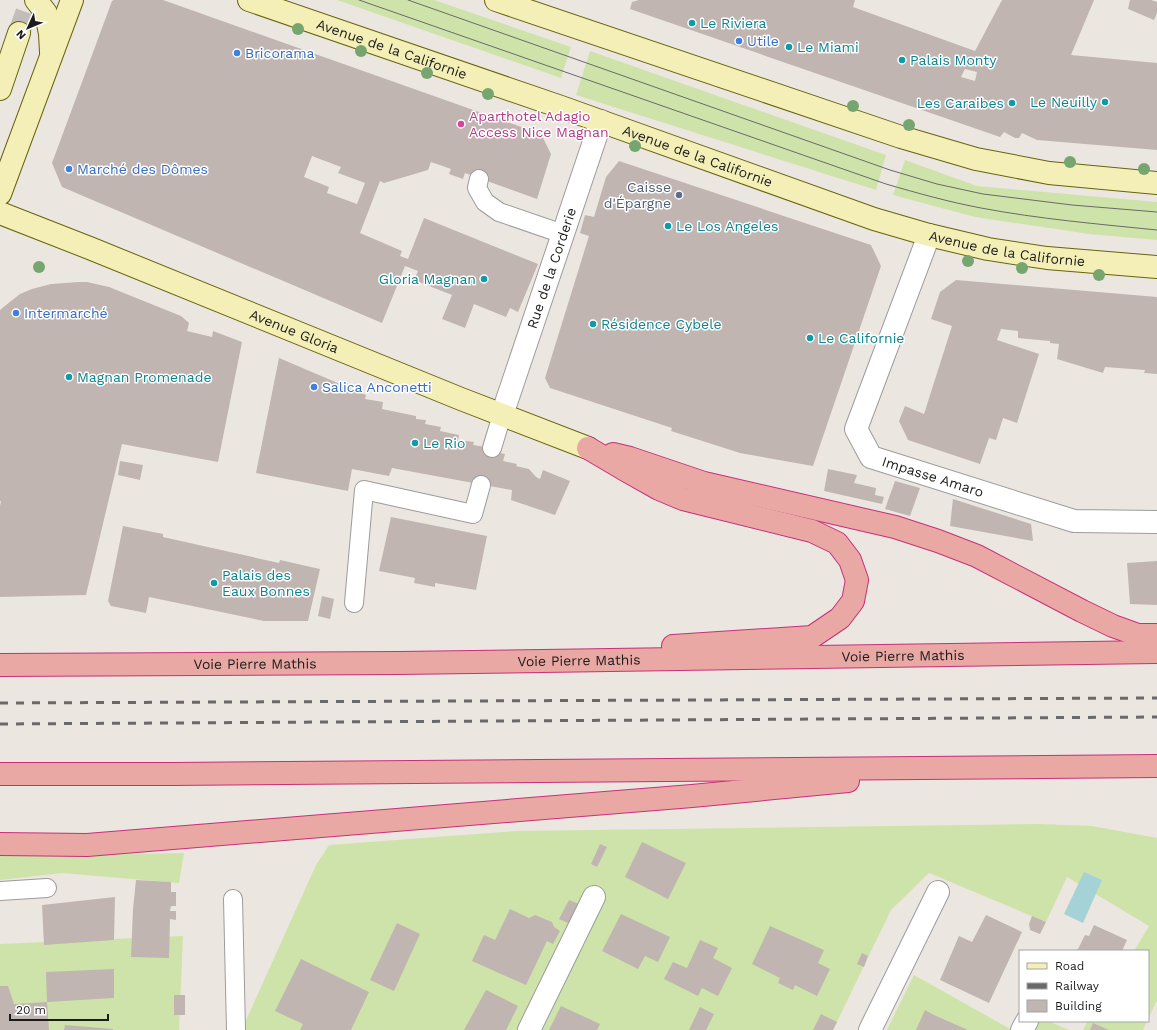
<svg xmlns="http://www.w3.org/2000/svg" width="1157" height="1030" viewBox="0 0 1157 1030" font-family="'Work Sans',sans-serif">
  <rect width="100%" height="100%" fill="#ece6e1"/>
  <!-- grass -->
  <g fill="#cee3a9">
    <polygon points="337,0 434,0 571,47 561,78"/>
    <polygon points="590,51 886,155 876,190 576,95"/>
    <polygon points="905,160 977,186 1157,202 1157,240 1089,234 975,217 893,195"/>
    <polygon points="1040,824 1092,826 1157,838 1157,1000 1148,1019 1148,951 1134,951 1149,926 1067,877 1046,922 929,873 891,910 833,1030 244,1030 243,1027 316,865 329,845 516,831"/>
    <polygon points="184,853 179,883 62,873 0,880 0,856"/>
    <polygon points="183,936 179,1030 0,1030 0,944"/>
    <polygon points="914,975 1012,1030 887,1030"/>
    <polygon points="1039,1021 1048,1021 1069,1030 1034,1030"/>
    <polygon points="1088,1021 1147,1021 1143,1030 1083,1030"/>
  </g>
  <!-- water -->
  <polygon fill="#a4d2d7" points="1084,872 1102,880 1083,923 1064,914"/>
  <!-- building -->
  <g fill="#c0b5b1" fill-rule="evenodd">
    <path d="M114 0H163L541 134 551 154 537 199 465 173 463 179 449 174 451 169 431 162 428 170 384 183 380 181 360 233 402 251 400 256 408 259 424 218 538 264 518 312 510 308 506 317 474 304 465 328 442 319 452 295 414 280 418 271 405 266 382 323 62 187 52 163 112 1ZM312 156 341 167 338 173 365 183 357 204 327 193 329 187 304 177Z"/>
    <path d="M639 0H855L853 7 975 51 1002 0H1094L1071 55 1157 63V150L1037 140 1022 133 1019 138H1015L1004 132 1000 137 630 9 632 2ZM965 69 977 72 975 81 961 77Z"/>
    <polygon points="1130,0 1151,0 1157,2 1157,13 1154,20 1128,9"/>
    <polygon points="619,161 871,245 881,266 813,466 740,453 671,431 672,428 550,388 545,378 589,236 580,233 585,215 594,217 606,177"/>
    <polygon points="956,280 1157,297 1157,374 1144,373 1145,370 1105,367 1103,373 1057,359 1059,344 1050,343 1050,341 1018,338 1018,331 1001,329 997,340 1039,354 1017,423 1003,418 996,440 989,438 980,464 908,440 899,421 905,406 924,414 952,326 931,319 940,292"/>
    <polygon points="79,282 87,282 109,287 181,316 189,323 187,331 212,337 213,331 242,342 218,462 122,444 86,595 0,597 0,506 1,501 0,501 0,310 11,301 20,294 32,289 51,284"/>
    <polygon points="279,358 366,395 365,399 383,402 382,409 416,416 416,419 426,420 425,424 441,427 440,431 459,435 458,440 474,442 473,445 492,448 492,451 505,454 503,461 517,464 516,466 529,469 536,477 540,479 543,470 570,481 555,515 511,500 512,490 392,468 389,476 352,469 348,491 256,473"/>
    <polygon points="120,461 143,465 140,480 118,475"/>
    <polygon points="828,469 857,475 854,483 876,488 875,495 884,497 882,504 824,491"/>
    <polygon points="895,481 920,488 910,516 885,509"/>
    <polygon points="953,499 1031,524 1033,541 950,526"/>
    <polygon points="391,517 487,536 476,590 435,583 435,587 414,583 415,578 379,571"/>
    <polygon points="123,526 163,534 163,537 279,563 280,560 320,569 308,621 264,621 149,597 146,613 111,606 108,601"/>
    <polygon points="1157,561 1157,605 1130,604 1127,563"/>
    <polygon points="322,596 334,599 330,619 318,616"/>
    <polygon points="642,842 686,863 668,899 625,877"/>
    <polygon points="600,844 607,847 597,867 591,864"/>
    <polygon points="136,880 171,882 171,892 176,892 176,906 171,906 170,911 176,911 176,920 170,919 169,958 131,957 133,909"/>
    <polygon points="115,897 114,940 44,945 42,905"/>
    <polygon points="569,900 579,904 570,924 559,919"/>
    <polygon points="510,909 529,918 535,915 552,922 554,927 560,931 553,944 547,941 526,985 472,961 484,935 495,940"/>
    <polygon points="621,914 670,937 658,962 645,956 638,969 602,951"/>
    <polygon points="986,915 1022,932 989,1003 940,980 959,936 972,942"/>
    <polygon points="1032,916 1046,922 1040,934 1030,930 1029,924"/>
    <polygon points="397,923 420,934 394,991 370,980"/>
    <polygon points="1094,925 1127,940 1122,951 1077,951 1085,935 1089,936"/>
    <polygon points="770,926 824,950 818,963 830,969 817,996 795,985 793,990 778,983 780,978 752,964"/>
    <polygon points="700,940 718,948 713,958 732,968 718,996 702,988 698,996 664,979 673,962 687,968"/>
    <polygon points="862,953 868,956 864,967 857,964"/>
    <polygon points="301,959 369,992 351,1030 300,1030 303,1024 275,1011"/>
    <polygon points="114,969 114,998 47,1002 46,972"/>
    <polygon points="0,986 8,986 14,1004 47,1002 49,1030 0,1030"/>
    <polygon points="486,990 518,1006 506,1030 464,1030"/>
    <rect x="174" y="995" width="11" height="20"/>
    <polygon points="561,1006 600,1024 597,1030 549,1030"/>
    <polygon points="700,1007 714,1014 706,1030 689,1030"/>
    <polygon points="925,1010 934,1015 968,1030 916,1030"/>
    <polygon points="821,1014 837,1022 833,1030 813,1030"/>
    <polygon points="1093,1023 1109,1030 1090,1030"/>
    <polygon points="65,1025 113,1029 113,1030 64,1030"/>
  </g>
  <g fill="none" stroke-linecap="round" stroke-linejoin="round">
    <!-- secondary-tunnel -->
    <polyline stroke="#c2bdb9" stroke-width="22" stroke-dasharray="22 11" stroke-linecap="butt" points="19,33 31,0"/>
    <!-- service casing -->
    <g stroke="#9c9c9c" stroke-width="20">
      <g id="service">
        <polyline points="479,179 477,188 485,202 499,212 563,234"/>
        <polyline points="492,448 502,415"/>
        <polyline points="354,603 364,490 473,514 481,485"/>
        <polyline points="0,891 47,888"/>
        <polyline points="233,899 236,1030"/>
      </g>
    </g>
    <!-- minor casing -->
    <g stroke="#9c9c9c" stroke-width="24">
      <g id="minor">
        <path id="s1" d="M929 235 856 429 871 457 1074 521 1157 522"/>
        <path id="s2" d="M502 415 601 121"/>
        <polyline points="529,1030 594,897"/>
        <polyline points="870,1030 938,892"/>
        <polyline points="1022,1030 1027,1021"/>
      </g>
    </g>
    <!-- secondary casing -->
    <g stroke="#67640c" stroke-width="24">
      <g id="secondary">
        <polyline points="36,0 46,13 50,34 51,52"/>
        <path id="s3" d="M249 0 561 107 874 219 929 235 988 249 1047 258 1157 267"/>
        <polyline points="496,0 901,137 976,159 1049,173 1157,183"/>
        <polyline points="0,89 19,33"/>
        <polyline points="0,194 72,0"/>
        <path id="s4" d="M0 213 92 249 461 399 588 448"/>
      </g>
    </g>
    <!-- trunk casing -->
    <g stroke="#c7307a" stroke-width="24">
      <g id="trunk">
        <polyline points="588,448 627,471 659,489 683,499 812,531 837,543 850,560 857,580 853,601 840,618 812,637 673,646"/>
        <polyline points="613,454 630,458 704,483 895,527 938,541 977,556 1082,611 1113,626 1138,635 1157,635"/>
        <path id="s5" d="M0 665 399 663 1157 652"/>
        <polyline points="0,774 173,774 1157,766"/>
        <polyline points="0,844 87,845 692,796 848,781"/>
      </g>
    </g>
    <!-- service -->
    <use href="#service" stroke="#fff" stroke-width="18"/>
    <!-- minor -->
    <use href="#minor" stroke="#fff" stroke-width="22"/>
    <!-- secondary -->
    <use href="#secondary" stroke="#f4eeb7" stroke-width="22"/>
    <!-- trunk -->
    <use href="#trunk" stroke="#e9a8a3" stroke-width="22"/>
    <!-- tram -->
    <g stroke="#696969" stroke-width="1">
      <path d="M359 0 886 184C917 193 949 202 981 208 1039 219 1098 224 1157 230"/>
      <polyline points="408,0 890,170 937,184 983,194 1072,205 1157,212"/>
    </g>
    <!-- rail -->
    <g stroke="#696969" stroke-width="3" stroke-dasharray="8 8" stroke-linecap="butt">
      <polyline points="0,703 1157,698"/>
      <polyline points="0,724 1157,717"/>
    </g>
  </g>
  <!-- trees -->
  <g fill="#77a570">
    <circle cx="298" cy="29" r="6"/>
    <circle cx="361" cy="51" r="6"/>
    <circle cx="427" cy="73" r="6"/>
    <circle cx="488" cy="94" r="6"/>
    <circle cx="853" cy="106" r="6"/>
    <circle cx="909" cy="125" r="6"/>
    <circle cx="635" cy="146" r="6"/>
    <circle cx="1070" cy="162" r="6"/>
    <circle cx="1144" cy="169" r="6"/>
    <circle cx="968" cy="261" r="6"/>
    <circle cx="39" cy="267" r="6"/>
    <circle cx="1022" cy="268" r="6"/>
    <circle cx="1099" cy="275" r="6"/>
  </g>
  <!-- markers -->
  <g fill="#0f9aa8" stroke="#fff" stroke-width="1.5">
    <circle cx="692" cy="23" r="4"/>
    <circle cx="789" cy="47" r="4"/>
    <circle cx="902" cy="60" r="4"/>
    <circle cx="1105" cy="102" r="4"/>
    <circle cx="1012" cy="103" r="4"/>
    <circle cx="668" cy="226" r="4"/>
    <circle cx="484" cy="279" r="4"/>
    <circle cx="593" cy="324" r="4"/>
    <circle cx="810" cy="338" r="4"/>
    <circle cx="69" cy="377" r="4"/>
    <circle cx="415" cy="443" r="4"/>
    <circle cx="214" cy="583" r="4"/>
  </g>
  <g fill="#3f7fe0" stroke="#fff" stroke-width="1.5">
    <circle cx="739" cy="41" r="4"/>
    <circle cx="237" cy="53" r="4"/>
    <circle cx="69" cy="169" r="4"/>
    <circle cx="16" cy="313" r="4"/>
    <circle cx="314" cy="387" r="4"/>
  </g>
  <circle fill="#d1479c" stroke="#fff" stroke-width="1.5" cx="461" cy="124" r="4"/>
  <circle fill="#5c6f8a" stroke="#fff" stroke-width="1.5" cx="679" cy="195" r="4"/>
  <g text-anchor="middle" stroke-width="3" stroke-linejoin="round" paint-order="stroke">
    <!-- culture labels -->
    <g font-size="14" fill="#0d838f" stroke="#fff" text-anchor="start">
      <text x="700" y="28">Le Riviera</text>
      <text x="797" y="52">Le Miami</text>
      <text x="910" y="65">Palais Monty</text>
      <text x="1097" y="107" text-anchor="end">Le Neuilly</text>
      <text x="1004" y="108" text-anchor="end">Les Caraibes</text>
      <text x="676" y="231">Le Los Angeles</text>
      <text x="476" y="284" text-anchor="end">Gloria Magnan</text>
      <text x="601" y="329">Résidence Cybele</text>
      <text x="818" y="343">Le Californie</text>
      <text x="77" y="382">Magnan Promenade</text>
      <text x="423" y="448">Le Rio</text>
      <text x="222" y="580">Palais des<tspan x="222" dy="16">Eaux Bonnes</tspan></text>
    </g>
    <!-- shop labels -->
    <g font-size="14" fill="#366cbe" stroke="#fff" text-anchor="start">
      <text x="747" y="46">Utile</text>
      <text x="245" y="58">Bricorama</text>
      <text x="77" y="174">Marché des Dômes</text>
      <text x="24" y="318">Intermarché</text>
      <text x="322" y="392">Salica Anconetti</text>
    </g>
    <!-- street labels -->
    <g font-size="14" fill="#1b1b1b" stroke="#fff">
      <text dy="5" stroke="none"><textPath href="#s3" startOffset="151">Avenue de la Californie</textPath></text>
      <text dy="5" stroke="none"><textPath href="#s3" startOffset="475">Avenue de la Californie</textPath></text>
      <text dy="5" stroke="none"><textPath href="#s3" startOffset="799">Avenue de la Californie</textPath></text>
      <text dy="5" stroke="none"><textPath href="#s2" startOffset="155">Rue de la Corderie</textPath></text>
      <text dy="5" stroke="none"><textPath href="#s4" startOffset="317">Avenue Gloria</textPath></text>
      <text dy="5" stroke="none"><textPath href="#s1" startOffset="304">Impasse Amaro</textPath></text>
      <text dy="5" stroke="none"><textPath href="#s5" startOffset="903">Voie Pierre Mathis</textPath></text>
      <text dy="5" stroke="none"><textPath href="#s5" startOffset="579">Voie Pierre Mathis</textPath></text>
      <text dy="5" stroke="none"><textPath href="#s5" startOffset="255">Voie Pierre Mathis</textPath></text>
    </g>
    <!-- hotel labels -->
    <g font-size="14" fill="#b23c85" stroke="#fff" text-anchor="start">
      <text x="469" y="121">Aparthotel Adagio<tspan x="469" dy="16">Access Nice Magnan</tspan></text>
    </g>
    <!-- service labels -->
    <g font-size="14" fill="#4e5e75" stroke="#fff" text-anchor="end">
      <text x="671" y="192">Caisse<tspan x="671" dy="16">d'Épargne</tspan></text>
    </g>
  </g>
  <!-- legend -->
  <rect x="1019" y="950" width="130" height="72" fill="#ffffff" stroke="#a4a4a4"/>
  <rect x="1027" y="963" width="20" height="6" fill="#f4eeb7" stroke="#a4a4a4"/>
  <text x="1055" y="970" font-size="12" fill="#1b1b1b">Road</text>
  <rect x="1027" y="983" width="20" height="6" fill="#696969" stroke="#a4a4a4"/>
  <text x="1055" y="990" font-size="12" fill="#1b1b1b">Railway</text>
  <rect x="1027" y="1000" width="20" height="12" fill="#c0b5b1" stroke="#a4a4a4"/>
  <text x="1055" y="1010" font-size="12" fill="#1b1b1b">Building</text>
  <!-- north arrow -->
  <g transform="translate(28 28) rotate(226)" stroke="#ffffff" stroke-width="3" paint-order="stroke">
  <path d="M0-3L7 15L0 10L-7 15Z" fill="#1b1b1b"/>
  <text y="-6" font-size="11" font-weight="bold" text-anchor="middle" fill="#1b1b1b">N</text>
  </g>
  <!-- scale -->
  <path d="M10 1014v6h98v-6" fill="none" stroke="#1b1b1b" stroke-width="2"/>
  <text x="16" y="1014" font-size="12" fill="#1b1b1b" stroke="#ffffff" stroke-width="3" paint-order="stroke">20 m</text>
</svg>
